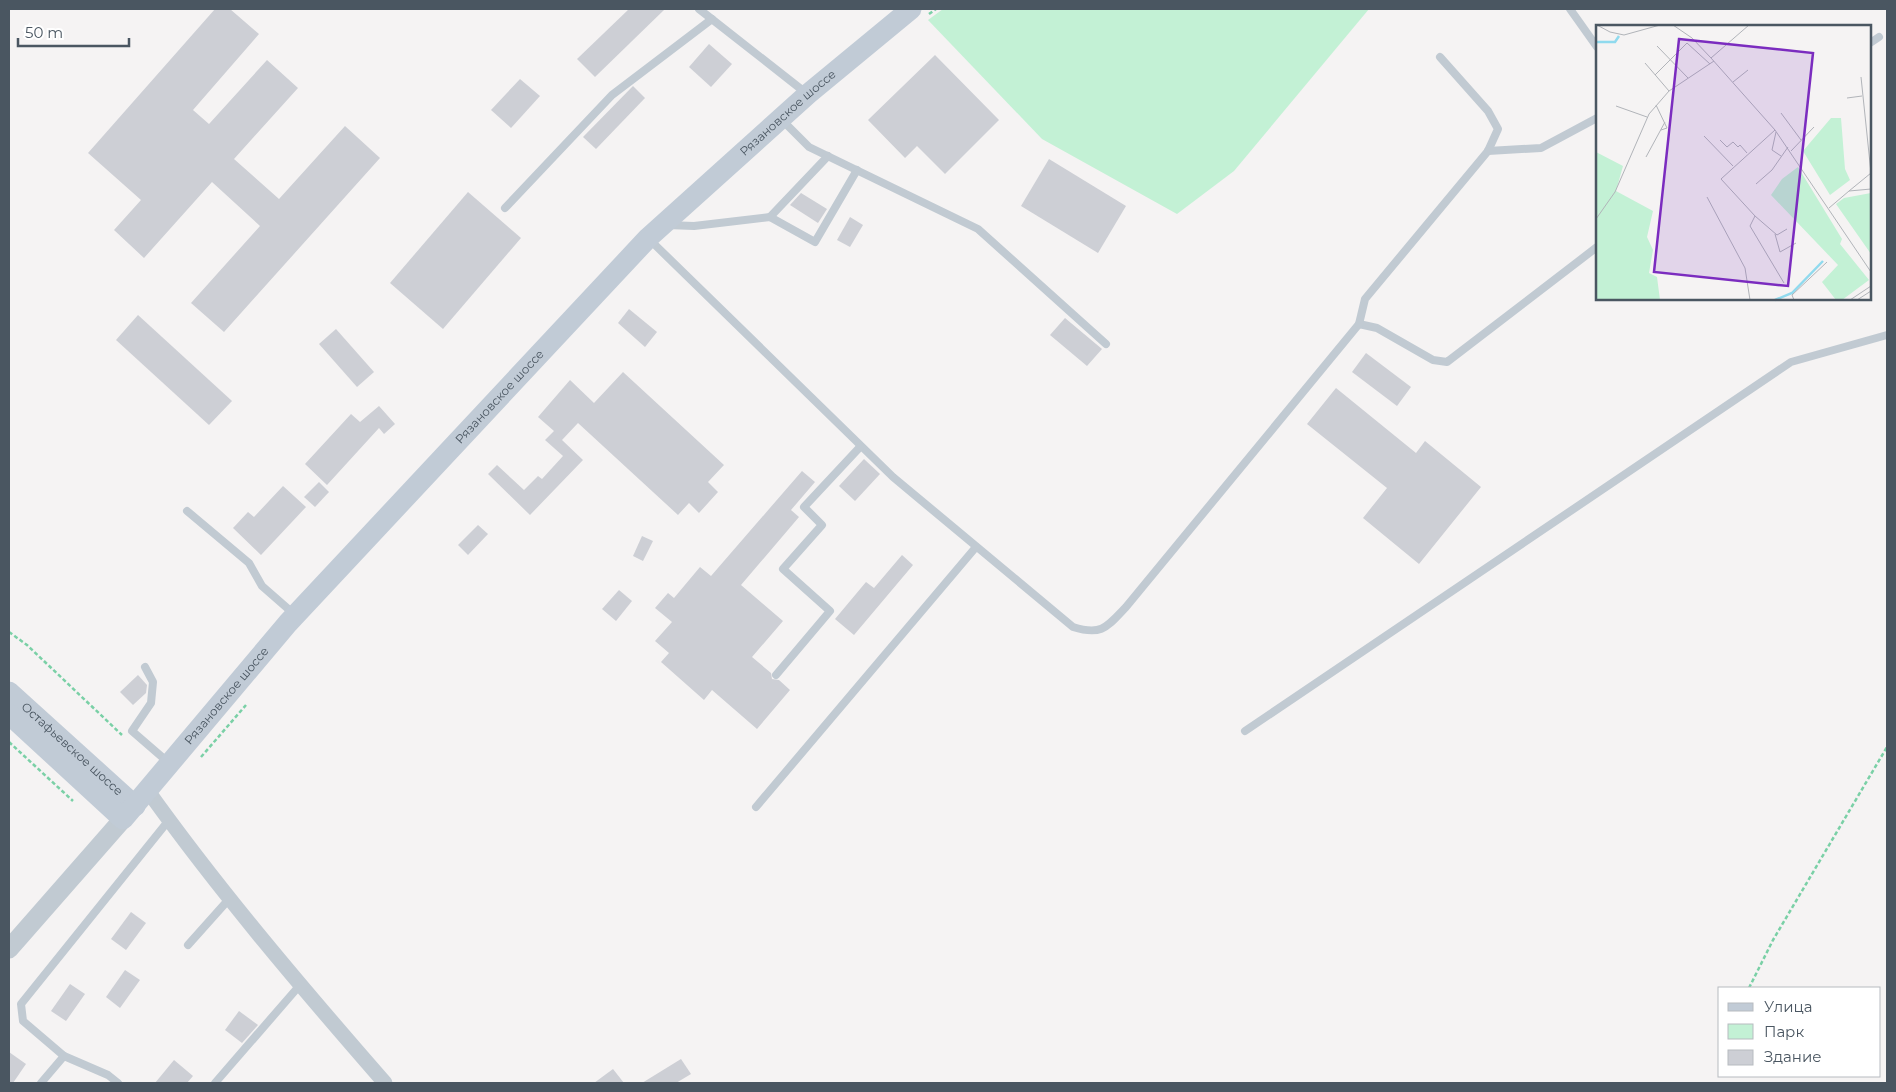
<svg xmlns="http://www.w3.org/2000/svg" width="1896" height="1092" viewBox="0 0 1896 1092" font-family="Montserrat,sans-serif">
  <rect width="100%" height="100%" fill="#f5f3f3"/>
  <!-- green -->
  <polygon fill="#c3f1d5" points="943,9 1369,9 1234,171 1177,214 1042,139 928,20"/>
  <!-- building -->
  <g fill="#cdcfd5">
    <polygon points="215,9 230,9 259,34 193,110 209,124 267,60 298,88 234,159 279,199 345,126 380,158 224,332 191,303 260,226 212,182 144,258 114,230 141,200 88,153"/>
    <polygon points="629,9 665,9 595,77 577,59"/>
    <polygon points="709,44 732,64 711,87 689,67"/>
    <polygon points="935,55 999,120 945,174 917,146 905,158 868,120"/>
    <polygon points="520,79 540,96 511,128 491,110"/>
    <polygon points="633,86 645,98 596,149 583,137"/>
    <polygon points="1049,159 1126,206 1098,253 1021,206"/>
    <polygon points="468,192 521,238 443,329 390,283"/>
    <polygon points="801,193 827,209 818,223 790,205"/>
    <polygon points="850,217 863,225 850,247 837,240"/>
    <polygon points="629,309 657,332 645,347 618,323"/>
    <polygon points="138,315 232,401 209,425 116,340"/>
    <polygon points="1065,318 1102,349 1087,366 1050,335"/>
    <polygon points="336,329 374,372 357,387 319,344"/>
    <polygon points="1366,353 1411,387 1397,406 1352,372"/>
    <polygon points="623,372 724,465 708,482 718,492 699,513 689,503 678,515 578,423 562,440 583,460 530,515 488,474 497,465 524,490 538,476 542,479 563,456 545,440 554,431 538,417 570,380 594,403"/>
    <polygon points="1336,388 1416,453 1425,441 1481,487 1419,564 1363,518 1387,488 1307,424"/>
    <polygon points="379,406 395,424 384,434 379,428 327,485 305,464 351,414 360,422"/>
    <polygon points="864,459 880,474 855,501 839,486"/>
    <polygon points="802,471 815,482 791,510 799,517 741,585 783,621 752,657 771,673 772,679 779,680 790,690 757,729 712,690 704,700 661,662 669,653 655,641 672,622 655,608 668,593 674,598 700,567 711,576"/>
    <polygon points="319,482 329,492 315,507 304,497"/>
    <polygon points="283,486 306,507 261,555 233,528 248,512 254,517"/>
    <polygon points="478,525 488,534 468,555 458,545"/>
    <polygon points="642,536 653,541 643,561 633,556"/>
    <polygon points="902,555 913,565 854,635 835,619 866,582 874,588"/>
    <polygon points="619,590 632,601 616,621 602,609"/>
    <polygon points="138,675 147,685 146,693 133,705 120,692"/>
    <polygon points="131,912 146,923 126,950 111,939"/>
    <polygon points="125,970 140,980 120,1008 106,997"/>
    <polygon points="70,984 85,994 66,1021 51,1011"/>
    <polygon points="239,1011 258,1025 242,1043 225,1030"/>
    <polygon points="9,1052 26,1064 13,1083 9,1083"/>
    <polygon points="681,1059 691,1074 676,1083 642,1083"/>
    <polygon points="174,1060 193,1076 187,1083 155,1083"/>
    <polygon points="613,1069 624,1083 594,1083"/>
  </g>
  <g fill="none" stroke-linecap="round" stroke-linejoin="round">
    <!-- path -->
    <g stroke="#7ad0a6" stroke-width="2.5" stroke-dasharray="4 2.5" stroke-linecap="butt">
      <polyline points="929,14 936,9"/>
      <polyline points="9,632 27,645 122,735"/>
      <polyline points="9,742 73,801"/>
      <polyline points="201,757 246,705"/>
      <polyline points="1749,988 1773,940 1887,747"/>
    </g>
    <!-- service -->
    <g stroke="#c1cad2" stroke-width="8">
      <polyline points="699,9 806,93"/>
      <polyline points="1570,9 1597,47"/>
      <polyline points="1870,43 1879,37"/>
      <polyline points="782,120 809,147 978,229 1106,344"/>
      <polyline points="1488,151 1541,148 1597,118"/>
      <polyline points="505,208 612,95 712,19"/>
      <polyline points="770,217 828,156"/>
      <polyline points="667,225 694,226 770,217 815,242 857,170"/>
      <path d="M650 240 893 477 1073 627C1102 636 1107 627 1126 607L1359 324 1377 328 1433 360 1447 362 1597 247"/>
      <polyline points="1359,324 1365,299 1488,151 1498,129 1488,111 1440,57"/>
      <polyline points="187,511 249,563 262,586 294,614"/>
      <polyline points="145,667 153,682 151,703 132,731 169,763"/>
      <polyline points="776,675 830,611 783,569 822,525 804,507 860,447"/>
      <polyline points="1245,731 1791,362 1887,335"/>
      <polyline points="756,807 976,547"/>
      <polyline points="188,945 230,898"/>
      <polyline points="41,1083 64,1056"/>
      <polyline points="118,1083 108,1075 64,1056 23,1021 21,1004 169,820"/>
      <polyline points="215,1083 300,985"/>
    </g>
    <!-- minor -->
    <path stroke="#c1cad2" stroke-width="15" d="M148 791C221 893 303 989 385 1083"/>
    <!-- tertiary -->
    <polyline stroke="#c1cad2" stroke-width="19" points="9,949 123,819"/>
    <!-- secondary -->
    <g stroke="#c1cbd6" stroke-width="21">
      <path id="s1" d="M9 692 135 806"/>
      <path id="s2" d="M9 714 123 819 288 623 648 238 808 94 911 9"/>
    </g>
  </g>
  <g text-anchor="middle" stroke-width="4" stroke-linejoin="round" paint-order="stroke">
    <!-- street labels -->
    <g font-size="12" fill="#4a5661" stroke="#fff">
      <text dy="4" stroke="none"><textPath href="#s2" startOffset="1126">Рязановское шоссе</textPath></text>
      <text dy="4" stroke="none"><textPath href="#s2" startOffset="721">Рязановское шоссе</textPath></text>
      <text dy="4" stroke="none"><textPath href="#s2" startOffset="316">Рязановское шоссе</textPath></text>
      <text dy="4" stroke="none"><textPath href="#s1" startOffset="85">Остафьевское шоссе</textPath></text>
    </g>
  </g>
  <!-- overview -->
  <g transform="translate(1596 25)">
    <rect width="275" height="275" fill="#f5f3f3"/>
    <path d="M235 93H245L249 144 254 155 234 170 207 126ZM0 127 27 141 20 166 57 186 51 212 57 225 53 248 61 252 64 275H0ZM202 142 246 214 244 219 273 255 246 275H240L226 257 242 240 175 170 186 154ZM275 168V229L240 179 248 173Z" fill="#c3f1d5"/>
    <path fill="none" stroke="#90daee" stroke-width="2.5" d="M0 17H19L23 11M179 275 196 268 227 236"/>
    <path fill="none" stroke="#b1b4b9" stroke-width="1" d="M1 0 14 7 28 10 64 0M77 0 96 13 115 33M153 0 115 33 179 105 275 247M61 21 92 53M49 38 73 66M59 50 91 18 114 39M137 57 152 45M251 73 266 71M60 80 71 103 65 105M20 81 51 92M185 88 205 115M179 105 125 154 159 191 154 201 188 258M180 107 176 125 185 131M108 111 137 141M124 115 131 122 137 117 142 122 144 120 151 128M195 126 218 102M50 132 69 97M160 159 176 145 192 122M253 166 275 148 265 52M111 172 149 243 154 275M233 183 253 166 275 164M159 191 181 210 191 204M0 194 19 167 53 89 73 66 118 36M179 209 184 227 200 218M198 275 196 270 231 237M254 275 275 261M261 275 275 266"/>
    <path fill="#7b2cbf" fill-opacity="0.15" stroke="#7b2cbf" stroke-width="2.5" d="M83 14 217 28 192 261 58 247Z"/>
    <rect width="275" height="275" fill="none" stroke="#4a5661" stroke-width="2.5"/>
  </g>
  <!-- border -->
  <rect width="1896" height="1092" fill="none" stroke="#4a5661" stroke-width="20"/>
  <!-- legend -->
  <rect x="1718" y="987" width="162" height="90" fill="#ffffff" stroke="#b7bbc0"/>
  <rect x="1728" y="1003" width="25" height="8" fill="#c1cbd6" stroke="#b7bbc0"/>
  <text x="1764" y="1012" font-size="15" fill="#4a5661">Улица</text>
  <rect x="1728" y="1024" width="25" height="15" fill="#c3f1d5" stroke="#b7bbc0"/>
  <text x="1764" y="1037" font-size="15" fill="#4a5661">Парк</text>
  <rect x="1728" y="1050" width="25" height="15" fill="#cdcfd5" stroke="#b7bbc0"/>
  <text x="1764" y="1062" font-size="15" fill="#4a5661">Здание</text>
  <!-- scale -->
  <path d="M18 38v8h111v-8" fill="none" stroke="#4a5661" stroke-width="2.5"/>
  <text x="25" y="38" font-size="15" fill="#4a5661" stroke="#ffffff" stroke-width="4" paint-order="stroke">50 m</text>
</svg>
